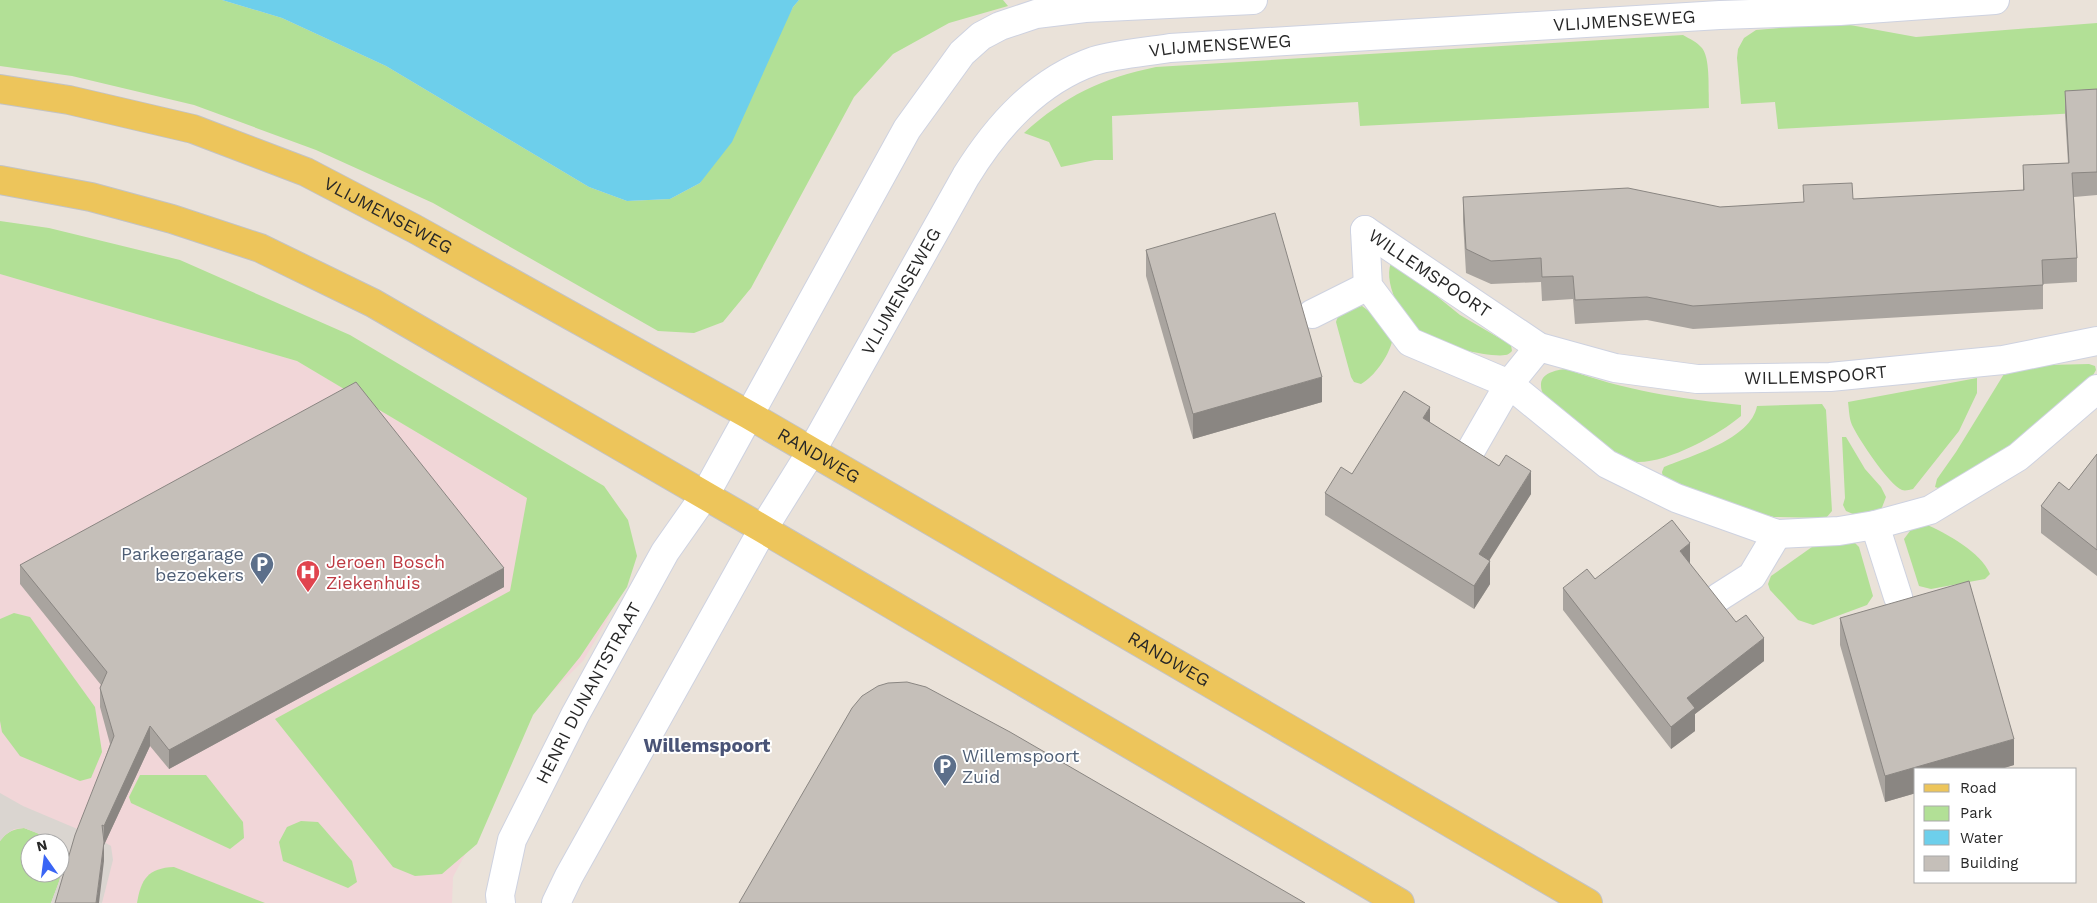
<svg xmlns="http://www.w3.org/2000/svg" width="2097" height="903" viewBox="0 0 2097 903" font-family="'Work Sans',sans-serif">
  <rect width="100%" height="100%" fill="#eae2d9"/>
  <!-- medical -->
  <path fill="#f1d6d8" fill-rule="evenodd" d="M0 274 297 361 527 498 625 568 608 619 583 661 531 713 503 784 453 877 452 903H0ZM30 843H60V873H30Z"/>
  <!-- green -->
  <g fill="#b2e096">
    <polygon points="0,0 222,0 282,18 386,66 589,187 627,201 670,199 700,183 793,7 799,0 1003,0 1008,6 949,23 893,54 854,97 751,288 723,322 694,333 658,331 433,203 316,150 194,105 72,76 0,66"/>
    <polygon points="1839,23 1916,37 2097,23 2097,112 1778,129 1775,102 1741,104 1737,58 1738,49 1744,38 1756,30"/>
    <path d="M1683 35C1690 39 1697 42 1702 48 1711 59 1708 94 1709 108L1360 126 1358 102 1112 116 1113 160H1095L1061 167 1049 142 1024 133C1065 96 1102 78 1156 67Z"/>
    <polygon points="0,221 49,228 180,260 350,335 604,486 628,520 637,556 627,587 580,657 533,715 477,844 442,874 415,876 393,867 275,719 510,591 527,498 297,361 0,274"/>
    <path d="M1391 263 1418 281 1460 315 1511 345 1512 351C1510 353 1508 355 1505 355 1492 358 1439 345 1427 339 1407 329 1382 285 1391 263Z"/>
    <path d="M1362 306 1374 315 1392 342C1388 357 1374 377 1361 384L1354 382 1351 377 1336 322C1340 309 1350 309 1362 306Z"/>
    <polygon points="2089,364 2095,366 2096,370 2092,377 2010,447 1941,489 1935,487 1937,479 1956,452 2004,374 2048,365"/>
    <path d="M1566 369C1623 390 1681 399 1741 405V416C1719 435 1667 463 1637 462 1624 461 1576 430 1566 419 1558 411 1541 398 1541 386 1540 373 1556 370 1566 369Z"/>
    <path d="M1977 378V393L1959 431 1913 489C1909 490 1905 491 1902 490 1889 485 1858 438 1852 425 1849 418 1849 409 1848 402Z"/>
    <path d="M1822 404 1826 410 1832 511 1826 518 1774 517 1716 501 1663 478 1662 472 1664 467C1691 456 1751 439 1757 406Z"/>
    <polygon points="1842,437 1846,437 1865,469 1881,487 1886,497 1881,510 1853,514 1846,511 1843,505 1845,498"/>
    <path d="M1925 524C1946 533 1981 552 1990 574L1985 579 1931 589 1919 586 1904 539 1913 527Z"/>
    <polygon points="1851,539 1859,547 1873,596 1867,605 1813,625 1798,620 1770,590 1768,584 1771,576 1819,542"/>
    <polygon points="14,613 30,617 95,707 102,752 91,778 80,781 20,756 2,732 0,721 0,619"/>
    <polygon points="140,775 206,775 243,822 244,838 230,849 131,803 129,797"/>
    <polygon points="301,821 318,822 352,861 357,882 348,888 283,861 279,842 287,827"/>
    <path d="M24 828 37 833 55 843H30V873H60V850C67 867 57 887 51 903H0V841C7 832 13 829 24 828Z"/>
    <path d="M174 867 265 903H137C141 879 148 868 174 867Z"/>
  </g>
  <!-- plaza -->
  <polygon fill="#dad5d0" points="0,793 23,806 94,836 111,846 113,860 102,903 51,903 60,879 63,861 60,843 55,843 37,833 24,828 14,829 5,835 0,841"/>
  <!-- water -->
  <polygon fill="#6dcfeb" points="222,0 799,0 793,7 732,142 700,183 670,199 627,201 589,187 386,66 282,18"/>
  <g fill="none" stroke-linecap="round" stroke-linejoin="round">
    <!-- pedestrian casing -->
    <g stroke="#ced2e0" stroke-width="30">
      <g id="pedestrian">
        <polyline points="1365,230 1368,286 1410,342 1509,384 1607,464 1676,498 1777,534 1839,531 1875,525 1930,510 2018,457 2097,389"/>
        <path id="s1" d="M1365 230 1539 347 1615 368 1697 379 1830 377 2003 360 2097 341"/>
        <polyline points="1312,314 1368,286"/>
        <polyline points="1471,450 1509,384 1539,347"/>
        <polyline points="1875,525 1898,597"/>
        <polyline points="1719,597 1752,576 1777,534"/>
      </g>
    </g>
    <!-- minor casing -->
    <g stroke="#ced2e0" stroke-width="30">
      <g id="minor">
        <path id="s2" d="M501 903 500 895 512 840 575 715 665 552 705 495"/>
        <polyline points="556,903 569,876 763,529"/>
      </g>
    </g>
    <!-- tertiary casing -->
    <g stroke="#ced2e0" stroke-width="30">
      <g id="tertiary">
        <polyline points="705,495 907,129 962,53 981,36 1000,26 1036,14 1085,8 1253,0"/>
        <path id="s3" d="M763 529 811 452 966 176C997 126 1037 81 1094 61 1117 54 1146 52 1170 48L1720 15 1840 11 1995 0"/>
      </g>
    </g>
    <!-- primary casing -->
    <g stroke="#c3c3c3" stroke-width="30">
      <g id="primary">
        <path id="s4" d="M0 89 69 100 193 129 306 172 415 229 749 415 1588 903"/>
        <polyline points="0,180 91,197 172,219 260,248 373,303 763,529 1400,903"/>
      </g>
    </g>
    <!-- pedestrian -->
    <use href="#pedestrian" stroke="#fff" stroke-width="28"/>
    <!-- minor -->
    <use href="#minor" stroke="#fff" stroke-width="28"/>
    <!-- tertiary -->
    <use href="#tertiary" stroke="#fff" stroke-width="28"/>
    <!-- primary -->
    <use href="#primary" stroke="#edc55b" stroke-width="28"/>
  </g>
  <!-- wall -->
  <g fill="#a9a49f">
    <polygon points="2097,89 2097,195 2074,197 2077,258 2077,282 2043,284 2043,309 1693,329 1647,320 1575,324 1573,299 1542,301 1541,282 1491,284 1466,273 1463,221 1463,197 1720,207 2023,190 2023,165 2068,163 2065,115 2065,91"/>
    <polygon points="1146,250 1322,402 1193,439 1146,276"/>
    <polygon points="1430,423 1531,494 1489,560 1490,584 1474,609 1325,515 1325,493 1352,474"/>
    <polygon points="2097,454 2097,576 2041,533 2041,506 2069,490"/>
    <polygon points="20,565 504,587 169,769 150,746 104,845 104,861 55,903 110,744 100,707 100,688 101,685 20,584"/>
    <polygon points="1690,565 1764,661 1695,714 1695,731 1671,749 1563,610 1563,588"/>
    <polygon points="1840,618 2014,765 1885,802 1840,645"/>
  </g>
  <!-- shaded-wall -->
  <g fill="#8a8682">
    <polygon points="1322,377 1322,402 1193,439 1193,414"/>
    <polygon points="1430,407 1430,429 1423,418"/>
    <polygon points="1531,471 1531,494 1479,577 1479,554"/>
    <polygon points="1690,543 1690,565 1680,551"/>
    <polygon points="1490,561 1490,584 1474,609 1474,586"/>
    <polygon points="504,568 504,587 169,769 169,750"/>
    <polygon points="1764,638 1764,661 1695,714 1695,731 1671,749 1671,727 1687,698"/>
    <polygon points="150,726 150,746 104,845 104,861 99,903 96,903 104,843 104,826"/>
    <polygon points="2014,739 2014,765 2001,769 1916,769 1916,793 1885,802 1885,776"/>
  </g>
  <!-- building -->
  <g fill="#c5bfb9" stroke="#8a8682">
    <polygon points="2097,89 2097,172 2072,173 2077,258 2042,260 2043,285 1693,306 1647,297 1575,300 1573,276 1542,277 1541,258 1491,261 1466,249 1463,197 1628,188 1720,207 1804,202 1803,185 1852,183 1853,199 2024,190 2023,165 2069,163 2065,91"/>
    <polygon points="1275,213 1322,377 1193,414 1146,250"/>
    <polygon points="356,382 504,568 169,750 150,726 104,826 102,825 104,842 96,903 55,903 75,835 114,736 100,688 107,672 20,565"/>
    <polygon points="1404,391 1430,407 1423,418 1499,466 1506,455 1531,471 1479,554 1490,561 1474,586 1325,493 1341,467 1352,474"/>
    <polygon points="2097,454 2097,550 2041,506 2059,482 2069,490"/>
    <polygon points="1672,520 1690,543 1680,551 1736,622 1746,615 1764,638 1687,698 1695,708 1671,727 1563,588 1587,569 1595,579"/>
    <polygon points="1969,581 2014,739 1885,776 1840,618"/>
    <polygon points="907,682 926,687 1010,732 1305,903 739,903 852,708 862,696 878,686 888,683"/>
  </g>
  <!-- icons -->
  <defs>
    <g id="parking-pin" transform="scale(1.25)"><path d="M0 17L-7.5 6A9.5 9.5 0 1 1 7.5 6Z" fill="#5c6f8a" stroke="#fff"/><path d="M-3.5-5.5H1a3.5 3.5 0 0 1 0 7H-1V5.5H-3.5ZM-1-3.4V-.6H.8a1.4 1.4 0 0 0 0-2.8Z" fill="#fff"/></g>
    <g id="hospital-pin" transform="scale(1.25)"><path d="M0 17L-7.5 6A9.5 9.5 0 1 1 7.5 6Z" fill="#e0444e" stroke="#fff"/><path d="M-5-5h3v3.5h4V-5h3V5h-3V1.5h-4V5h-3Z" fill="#fff"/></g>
  </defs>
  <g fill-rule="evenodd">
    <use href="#parking-pin" x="262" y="564"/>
    <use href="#hospital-pin" x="308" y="572"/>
    <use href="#parking-pin" x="945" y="766"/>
  </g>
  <g text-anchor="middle" stroke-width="4" stroke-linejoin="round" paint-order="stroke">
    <!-- street labels -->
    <g font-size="18" fill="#272727" stroke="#fff">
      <text dy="6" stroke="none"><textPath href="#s3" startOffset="1115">VLIJMENSEWEG</textPath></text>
      <text dy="6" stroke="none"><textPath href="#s3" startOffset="710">VLIJMENSEWEG</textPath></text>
      <text dy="6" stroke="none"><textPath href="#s4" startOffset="411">VLIJMENSEWEG</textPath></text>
      <text dy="6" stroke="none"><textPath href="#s1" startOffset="78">WILLEMSPOORT</textPath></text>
      <text dy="6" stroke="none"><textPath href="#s3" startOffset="275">VLIJMENSEWEG</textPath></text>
      <text dy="6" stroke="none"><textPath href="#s1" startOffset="490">WILLEMSPOORT</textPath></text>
      <text dy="6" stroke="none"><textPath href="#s4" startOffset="904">RANDWEG</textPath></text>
      <text dy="6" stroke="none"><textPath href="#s4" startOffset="1309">RANDWEG</textPath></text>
      <text dy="6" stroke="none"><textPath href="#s2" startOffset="230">HENRI DUNANTSTRAAT</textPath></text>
    </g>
    <!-- service labels -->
    <g font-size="18" fill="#4e5e75" stroke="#fff" text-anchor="end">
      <text x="244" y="560">Parkeergarage<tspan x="244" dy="21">bezoekers</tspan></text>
      <text x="962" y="762" text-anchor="start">Willemspoort<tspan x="962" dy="21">Zuid</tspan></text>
    </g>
    <!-- health labels -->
    <g font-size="18" fill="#be3a42" stroke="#fff" text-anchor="start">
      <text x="326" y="568">Jeroen Bosch<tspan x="326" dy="21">Ziekenhuis</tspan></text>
    </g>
    <!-- neighbourhood labels -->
    <g font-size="19" font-weight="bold" fill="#495376" stroke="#fff">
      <text x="707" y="752">Willemspoort</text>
    </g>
  </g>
  <!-- legend -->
  <rect x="1914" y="768" width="162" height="115" fill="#ffffff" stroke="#a9a9a9"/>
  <rect x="1924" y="784" width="25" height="8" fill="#edc55b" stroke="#a9a9a9"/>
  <text x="1960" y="793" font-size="15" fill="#272727">Road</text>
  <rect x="1924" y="806" width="25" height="15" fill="#b2e096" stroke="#a9a9a9"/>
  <text x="1960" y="818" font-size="15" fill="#272727">Park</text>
  <rect x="1924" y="830" width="25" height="15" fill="#6dcfeb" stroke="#a9a9a9"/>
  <text x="1960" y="843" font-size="15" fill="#272727">Water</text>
  <rect x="1924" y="856" width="25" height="15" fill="#c5bfb9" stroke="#a9a9a9"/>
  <text x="1960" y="868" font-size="15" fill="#272727">Building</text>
  <!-- north arrow -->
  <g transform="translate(45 858) rotate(346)"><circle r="24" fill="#ffffff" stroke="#a9a9a9"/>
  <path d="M0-4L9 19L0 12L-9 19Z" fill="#3a65f5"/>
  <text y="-8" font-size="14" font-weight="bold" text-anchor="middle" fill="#272727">N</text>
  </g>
</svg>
